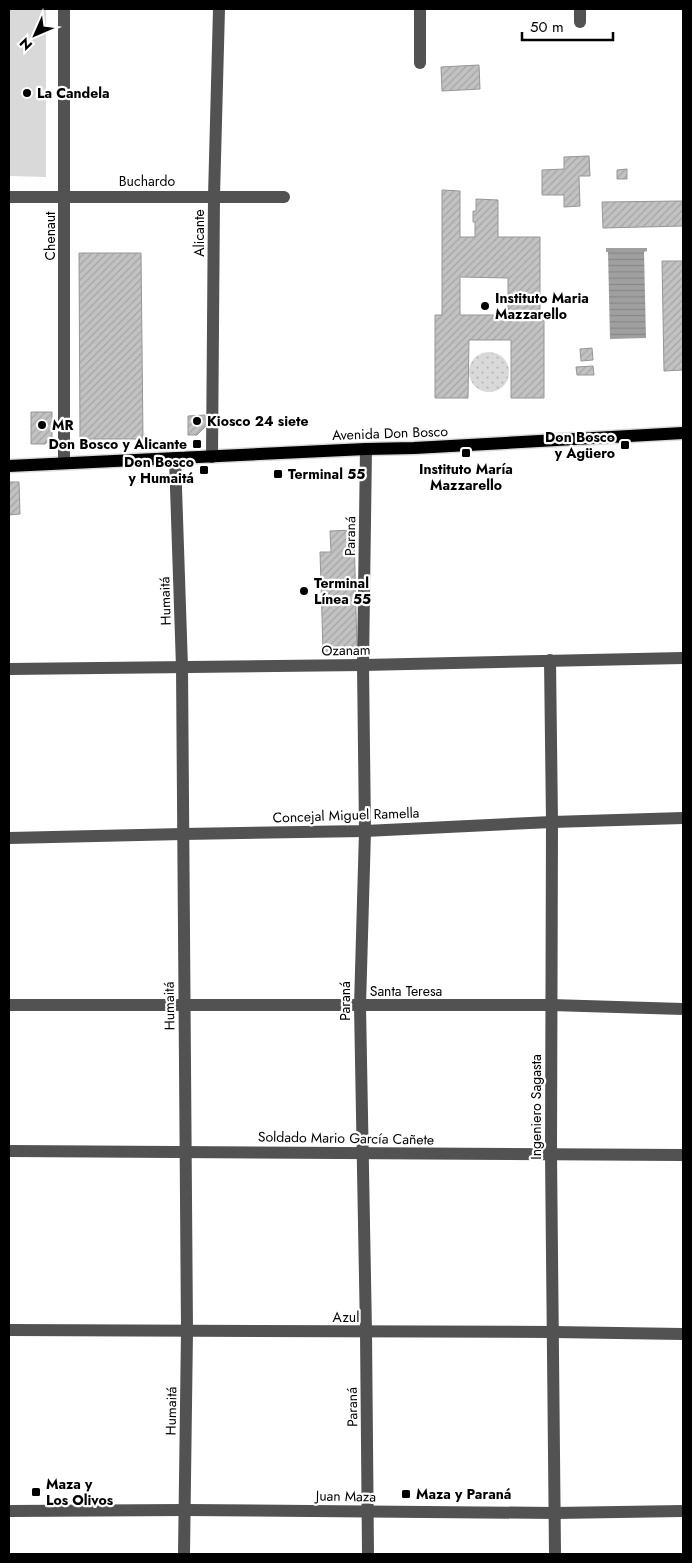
<svg xmlns="http://www.w3.org/2000/svg" width="692" height="1563" viewBox="0 0 692 1563" font-family="Jost,sans-serif">
  <defs>
    <pattern id="grass-dots" width="8" height="8" patternUnits="userSpaceOnUse" patternTransform="scale(1.25)"><rect width="8" height="8" fill="#d9d9d9"/><path d="M2 2h.1M6 6h.1" fill="none" stroke="#b8b8b8" stroke-width="1.8" stroke-linecap="round"/></pattern>
    <pattern id="water-rules" width="6" height="5" patternUnits="userSpaceOnUse" patternTransform="scale(1.25)"><rect width="6" height="5" fill="#a0a0a0"/><path d="M0 2.5h6" fill="none" stroke="#888"/></pattern>
    <pattern id="building-hatch" width="6" height="6" patternUnits="userSpaceOnUse" patternTransform="scale(1.25)"><rect width="6" height="6" fill="#c2c2c2"/><path d="M-1 1l2-2M0 6l6-6M5 7l2-2" fill="none" stroke="#a5a5a5"/></pattern>
  </defs>
  <rect width="100%" height="100%" fill="#fff"/>
  <!-- grass -->
  <circle fill="url(#grass-dots)" cx="489" cy="372" r="20"/>
  <!-- pitch -->
  <polygon fill="#d9d9d9" points="9,9 46,9 46,177 9,176"/>
  <!-- water -->
  <polygon fill="url(#water-rules)" points="606,248 647,248 647,251 644,252 646,338 610,339 608,252 606,252"/>
  <!-- building -->
  <g fill="url(#building-hatch)" stroke="#969696" fill-rule="evenodd">
    <polygon points="479,65 480,89 442,91 441,67"/>
    <polygon points="589,156 590,176 579,176 580,206 564,207 564,195 542,195 542,170 564,169 564,157"/>
    <polygon points="627,169 627,179 617,179 617,170"/>
    <path d="M442 190 460 191V237H475V222H473V211H476V199L498 200V237H540V312H542V318H544V398H511V340H469L468 398H435V315H442ZM460 277 508 278V315H460Z"/>
    <polygon points="683,201 683,226 603,228 602,202"/>
    <polygon points="79,253 141,253 143,439 80,439"/>
    <polygon points="662,261 683,261 683,370 664,371"/>
    <polygon points="592,348 593,360 581,361 580,349"/>
    <polygon points="593,366 594,375 577,375 576,367"/>
    <polygon points="31,412 52,412 52,438 45,444 31,444"/>
    <polygon points="205,415 206,426 197,435 188,435 188,416"/>
    <polygon points="9,482 19,482 20,514 9,515"/>
    <polygon points="354,530 357,651 323,651 320,552 331,552 330,531"/>
  </g>
  <g fill="none" stroke-linecap="round" stroke-linejoin="round">
    <!-- major casing -->
    <g stroke="#dbdbdb" stroke-width="15">
      <polyline id="major" points="9,466 366,449 414,448 683,433"/>
    </g>
    <!-- minor -->
    <g stroke="#525252" stroke-width="12">
      <polyline points="64,9 64,463"/>
      <polyline points="580,22 580,9"/>
      <polyline points="420,63 420,9"/>
      <polyline points="9,197 284,197"/>
      <polyline points="366,449 363,665 365,831 360,1006 366,1332 368,1554"/>
      <polyline points="212,457 214,196 219,9"/>
      <polyline points="175,458 182,667 187,1331 184,1554"/>
      <polyline points="550,660 552,822 551,1154 555,1554"/>
      <polyline points="9,669 363,665 683,658"/>
      <polyline points="9,838 183,834 365,831 552,822 683,818"/>
      <polyline points="9,1005 551,1005 683,1009"/>
      <polyline points="9,1151 683,1155"/>
      <polyline points="9,1330 553,1332 683,1334"/>
      <polyline points="9,1511 185,1510 555,1513 683,1511"/>
    </g>
    <!-- major -->
    <use href="#major" stroke="#000" stroke-width="12"/>
  </g>
  <!-- markers -->
  <g fill="#000" stroke="#fff" stroke-width="2">
    <circle cx="27" cy="93" r="5"/>
    <circle cx="485" cy="306" r="5"/>
    <circle cx="197" cy="421" r="5"/>
    <circle cx="42" cy="425" r="5"/>
    <rect x="192" y="439" width="10" height="10" rx="2.5"/>
    <rect x="620" y="440" width="10" height="10" rx="2.5"/>
    <rect x="461" y="448" width="10" height="10" rx="2.5"/>
    <rect x="199" y="465" width="10" height="10" rx="2.5"/>
    <rect x="273" y="469" width="10" height="10" rx="2.5"/>
    <circle cx="304" cy="591" r="5"/>
    <rect x="31" y="1487" width="10" height="10" rx="2.5"/>
    <rect x="401" y="1489" width="10" height="10" rx="2.5"/>
  </g>
  <g text-anchor="middle" stroke-width="4.5" stroke-linejoin="round" paint-order="stroke">
    <!-- poi labels -->
    <g font-size="14" font-weight="bold" fill="#000" stroke="#fff" text-anchor="start">
      <text x="37" y="98">La Candela</text>
      <text x="495" y="303">Instituto Maria<tspan x="495" dy="16">Mazzarello</tspan></text>
      <text x="207" y="426">Kiosco 24 siete</text>
      <text x="52" y="430">MR</text>
      <text x="615" y="442" text-anchor="end">Don Bosco<tspan x="615" dy="16">y Agüero</tspan></text>
      <text x="187" y="449" text-anchor="end">Don Bosco y Alicante</text>
      <text x="194" y="467" text-anchor="end">Don Bosco<tspan x="194" dy="16">y Humaitá</tspan></text>
      <text x="466" y="474" text-anchor="middle">Instituto María<tspan x="466" dy="16">Mazzarello</tspan></text>
      <text x="288" y="479">Terminal 55</text>
      <text x="314" y="588">Terminal<tspan x="314" dy="16">Línea 55</tspan></text>
      <text x="46" y="1489">Maza y<tspan x="46" dy="16">Los Olivos</tspan></text>
      <text x="416" y="1499">Maza y Paraná</text>
    </g>
    <!-- street labels -->
    <g font-size="14" fill="#000" stroke="#fff">
      <text x="147" y="186">Buchardo</text>
      <text transform="translate(199 233) rotate(-90)" y="5">Alicante</text>
      <text transform="translate(50 236) rotate(-90)" y="5">Chenaut</text>
      <text transform="translate(390 433) rotate(-2)" y="5">Avenida Don Bosco</text>
      <text transform="translate(350 536) rotate(-89)" y="5">Paraná</text>
      <text transform="translate(165 601) rotate(-92)" y="5">Humaitá</text>
      <text transform="translate(346 650) rotate(-1)" y="5">Ozanam</text>
      <text transform="translate(346 815) rotate(-2)" y="5">Concejal Miguel Ramella</text>
      <text x="406" y="996">Santa Teresa</text>
      <text transform="translate(345 1001) rotate(-90)" y="5">Paraná</text>
      <text transform="translate(169 1006) rotate(-91)" y="5">Humaitá</text>
      <text transform="translate(536 1107) rotate(-90)" y="5">Ingeniero Sagasta</text>
      <text transform="translate(346 1138) rotate(1)" y="5">Soldado Mario García Cañete</text>
      <text x="346" y="1322">Azul</text>
      <text transform="translate(352 1407) rotate(-91)" y="5">Paraná</text>
      <text transform="translate(171 1411) rotate(-89)" y="5">Humaitá</text>
      <text transform="translate(346 1496) rotate(1)" y="5">Juan Maza</text>
    </g>
  </g>
  <!-- border -->
  <rect width="692" height="1563" fill="none" stroke="#000000" stroke-width="20"/>
  <!-- north arrow -->
  <g transform="translate(35 35) rotate(225)" stroke="#ffffff" stroke-width="4" paint-order="stroke">
  <path d="M0-4L9 19L0 12L-9 19Z" fill="#000000"/>
  <text y="-8" font-size="14" font-weight="bold" text-anchor="middle" fill="#000000">N</text>
  </g>
  <!-- scale -->
  <path d="M522 32v8h91v-8" fill="none" stroke="#000000" stroke-width="2.5"/>
  <text x="530" y="32" font-size="15" fill="#000000" stroke="#ffffff" stroke-width="4" paint-order="stroke">50 m</text>
</svg>
